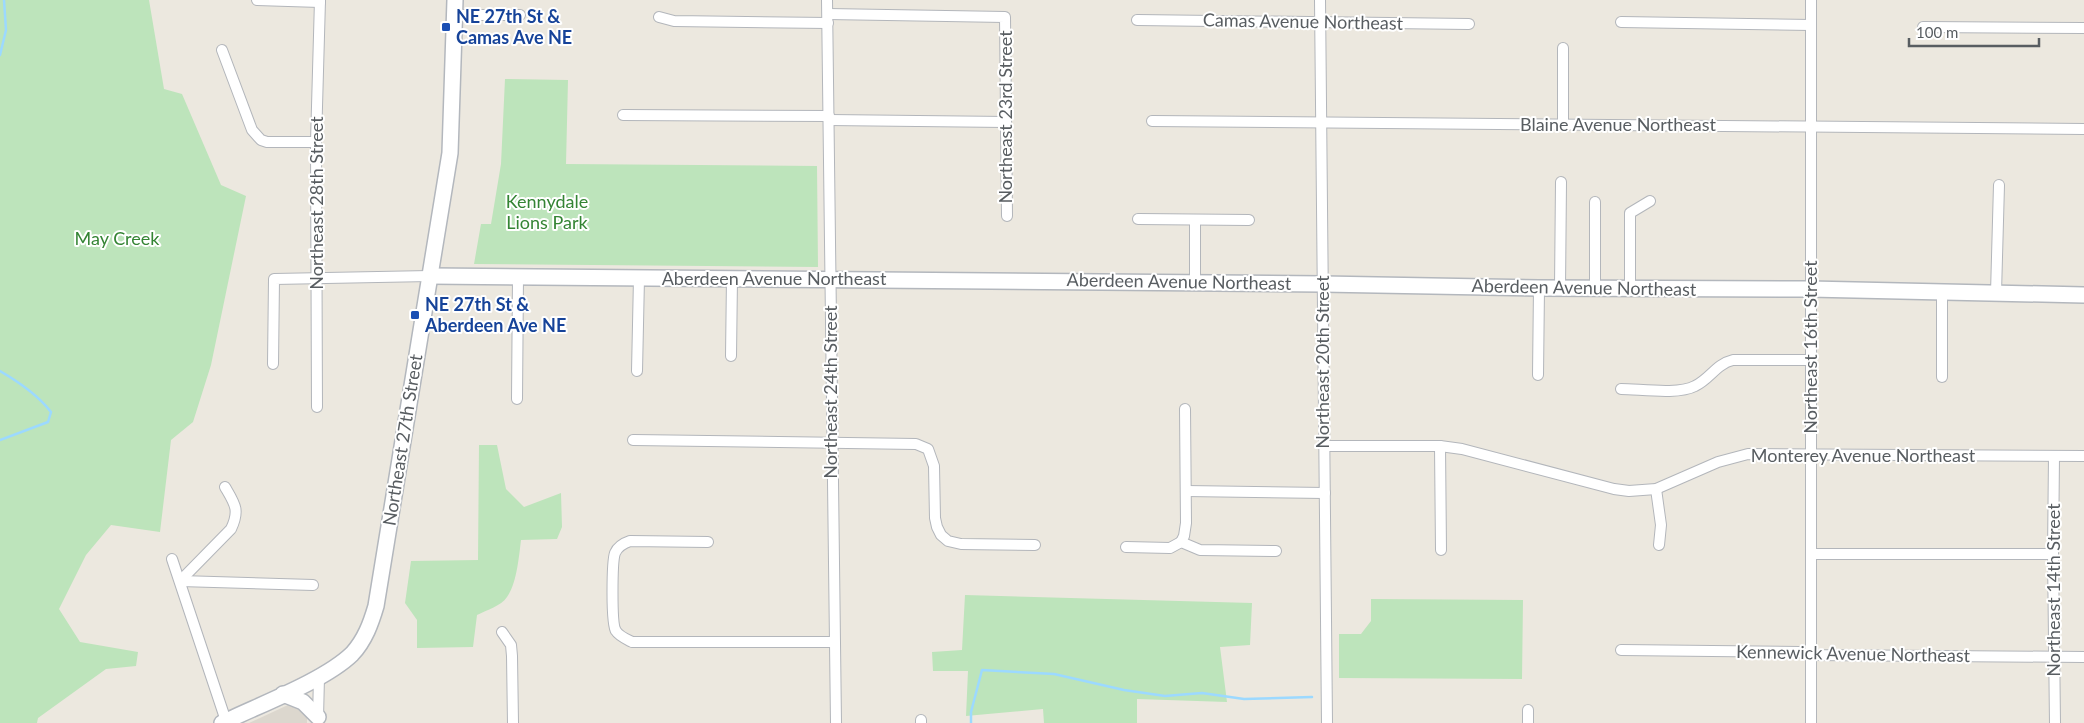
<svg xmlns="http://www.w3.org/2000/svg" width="2084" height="723" viewBox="0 0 2084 723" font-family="Lato,sans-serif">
  <rect width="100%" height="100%" fill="#ece8df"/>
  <!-- education -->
  <polygon fill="#dcd7ce" points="295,704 307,715 307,723 249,723 288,705"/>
  <!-- green -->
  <g fill="#bde4bb">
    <polygon points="0,0 149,0 164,89 182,94 221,185 246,196 211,365 193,422 171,440 160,532 111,525 86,555 59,609 80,642 138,652 136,666 106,669 38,718 37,723 0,723"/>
    <polygon points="505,79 568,80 566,164 817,166 818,267 474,264 481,224 491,224 501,164"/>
    <path d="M479 445H497L506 489 524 507 561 493 562 527 557 539 521 540C519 556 517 583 507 597 501 606 487 610 477 615L473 647 417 648V620L405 603 411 561 478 560Z"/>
    <polygon points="965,595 1252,603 1250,645 1220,647 1227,702 1137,699 1137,723 1044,723 1043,709 966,716 968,671 933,671 932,652 962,650"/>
    <polygon points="1371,599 1523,600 1522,679 1339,678 1339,634 1361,634 1371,621"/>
  </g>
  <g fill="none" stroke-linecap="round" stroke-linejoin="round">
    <!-- stream -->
    <g stroke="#9cd9ff" stroke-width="2.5">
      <polyline points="0,55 6,30 4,0"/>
      <path d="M0 371C19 382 38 395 51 412L48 422 0 440"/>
      <polyline points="971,723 971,712 982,670 1054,674 1124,690 1165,696 1202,693 1244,699 1312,697"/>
    </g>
    <!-- street casing -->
    <g stroke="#b3b6bb" stroke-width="12">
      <g id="street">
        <polyline points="257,0 320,2"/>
        <polyline points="827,0 836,723"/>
        <polyline points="1320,0 1327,723"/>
        <polyline points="1811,0 1811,723"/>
        <polyline points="828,14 1005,17 1007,216"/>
        <polyline points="455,15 520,15"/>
        <polyline points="659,17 674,21 828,23"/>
        <polyline points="1137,20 1469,24"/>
        <polyline points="1621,22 1811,25"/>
        <polyline points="1923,27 2084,28"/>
        <polyline points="1563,48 1563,124"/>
        <polyline points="222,50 252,130 261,140 267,142 316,142"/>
        <polyline points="623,115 829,116"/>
        <polyline points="829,120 1006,122"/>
        <polyline points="1152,121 2084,129"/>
        <polyline points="1138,219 1249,220"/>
        <polyline points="1195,282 1195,220"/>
        <polyline points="1560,288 1561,182"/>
        <polyline points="1595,288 1595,202"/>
        <polyline points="1630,288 1630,213 1650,201"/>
        <polyline points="1996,293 1999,185"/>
        <polyline points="731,356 732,278"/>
        <polyline points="273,364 274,279 430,276"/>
        <polyline points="637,371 639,278"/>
        <polyline points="1538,375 1539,288"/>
        <polyline points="1942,377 1942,292"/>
        <path d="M1621 389C1640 389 1678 395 1695 386 1710 379 1716 364 1733 360H1810"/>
        <polyline points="517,399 518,276"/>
        <polyline points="317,407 316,142 320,0"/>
        <polyline points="633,440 916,444 928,449 934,466 935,518 937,527 941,535 948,541 961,544 1035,545"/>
        <polyline points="1324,446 1440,446 1462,449 1614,489 1629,491 1656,489 1718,462 1748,454 2084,456"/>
        <polyline points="1440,446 1441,550"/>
        <polyline points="2054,456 2053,554 2055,723"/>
        <polyline points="1656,489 1661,525 1659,545"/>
        <polyline points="1186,491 1325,493"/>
        <path d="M708 542 630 541C624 543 618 546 615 553 612 561 611 624 616 631 619 636 626 639 632 642H834"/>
        <polyline points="1181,542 1184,536 1186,523 1185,409"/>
        <polyline points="1126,547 1170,548 1181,542 1200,550 1276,551"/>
        <polyline points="1812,554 2053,554"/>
        <polyline points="172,559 226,721"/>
        <polyline points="180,581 313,585"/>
        <path d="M180 581 231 529C240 510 235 504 225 487"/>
        <polyline points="502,632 511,645 512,656 513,723"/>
        <polyline points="1621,650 1799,652 1811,655 2084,657"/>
        <polyline points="1528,710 1528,723"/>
        <polyline points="318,718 319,677"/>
        <polyline points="921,723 921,720"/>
      </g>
    </g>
    <!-- secondary casing -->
    <g stroke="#b3b7bd" stroke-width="18">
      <g id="secondary">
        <polyline points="430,276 1323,284 1539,288 1810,289 2084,295"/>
        <polyline points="283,694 303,702 318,717"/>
        <path d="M222 723C259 705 324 681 352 654 365 640 371 623 376 606L450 153 455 0"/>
      </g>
    </g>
    <!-- street -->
    <use href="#street" stroke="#fff" stroke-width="10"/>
    <!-- secondary -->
    <use href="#secondary" stroke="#fff" stroke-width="15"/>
  </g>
  <!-- markers -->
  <g fill="#1a4fb4" stroke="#fff" stroke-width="2">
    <rect x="441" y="22" width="10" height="10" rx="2.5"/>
    <rect x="410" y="310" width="10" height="10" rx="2.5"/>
  </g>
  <g text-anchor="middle" stroke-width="4" stroke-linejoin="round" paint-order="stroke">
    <!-- transit labels -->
    <g font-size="18" font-weight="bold" fill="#164399" stroke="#fff" text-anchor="start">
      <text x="456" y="23">NE 27th St &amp;<tspan x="456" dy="21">Camas Ave NE</tspan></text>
      <text x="425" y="311">NE 27th St &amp;<tspan x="425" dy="21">Aberdeen Ave NE</tspan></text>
    </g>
    <!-- street labels -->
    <g font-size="18" fill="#585d61" stroke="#fff">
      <text transform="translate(1303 22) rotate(1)" y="6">Camas Avenue Northeast</text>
      <text transform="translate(1006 117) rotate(-90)" y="6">Northeast 23rd Street</text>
      <text x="1618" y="131">Blaine Avenue Northeast</text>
      <text transform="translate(317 203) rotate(-90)" y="6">Northeast 28th Street</text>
      <text x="774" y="285">Aberdeen Avenue Northeast</text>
      <text transform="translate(1179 282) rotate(1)" y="6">Aberdeen Avenue Northeast</text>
      <text transform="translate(1584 288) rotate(1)" y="6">Aberdeen Avenue Northeast</text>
      <text transform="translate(1811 347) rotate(-90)" y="6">Northeast 16th Street</text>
      <text transform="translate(1323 362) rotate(-90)" y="6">Northeast 20th Street</text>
      <text transform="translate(831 392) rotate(-90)" y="6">Northeast 24th Street</text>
      <text transform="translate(403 440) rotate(-81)" y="6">Northeast 27th Street</text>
      <text x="1863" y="462">Monterey Avenue Northeast</text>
      <text transform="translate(2054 590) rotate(-90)" y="6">Northeast 14th Street</text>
      <text transform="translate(1853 654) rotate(1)" y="6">Kennewick Avenue Northeast</text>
    </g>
    <!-- park labels -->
    <g font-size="18" fill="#348434" stroke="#fff">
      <text x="547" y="208">Kennydale<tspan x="547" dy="21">Lions Park</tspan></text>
      <text x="117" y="245">May Creek</text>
    </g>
  </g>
  <!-- scale -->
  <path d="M1909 38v8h130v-8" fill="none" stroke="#585d61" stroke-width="2.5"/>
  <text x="1916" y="38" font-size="15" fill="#585d61" stroke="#ffffff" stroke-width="4" paint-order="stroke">100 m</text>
</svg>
